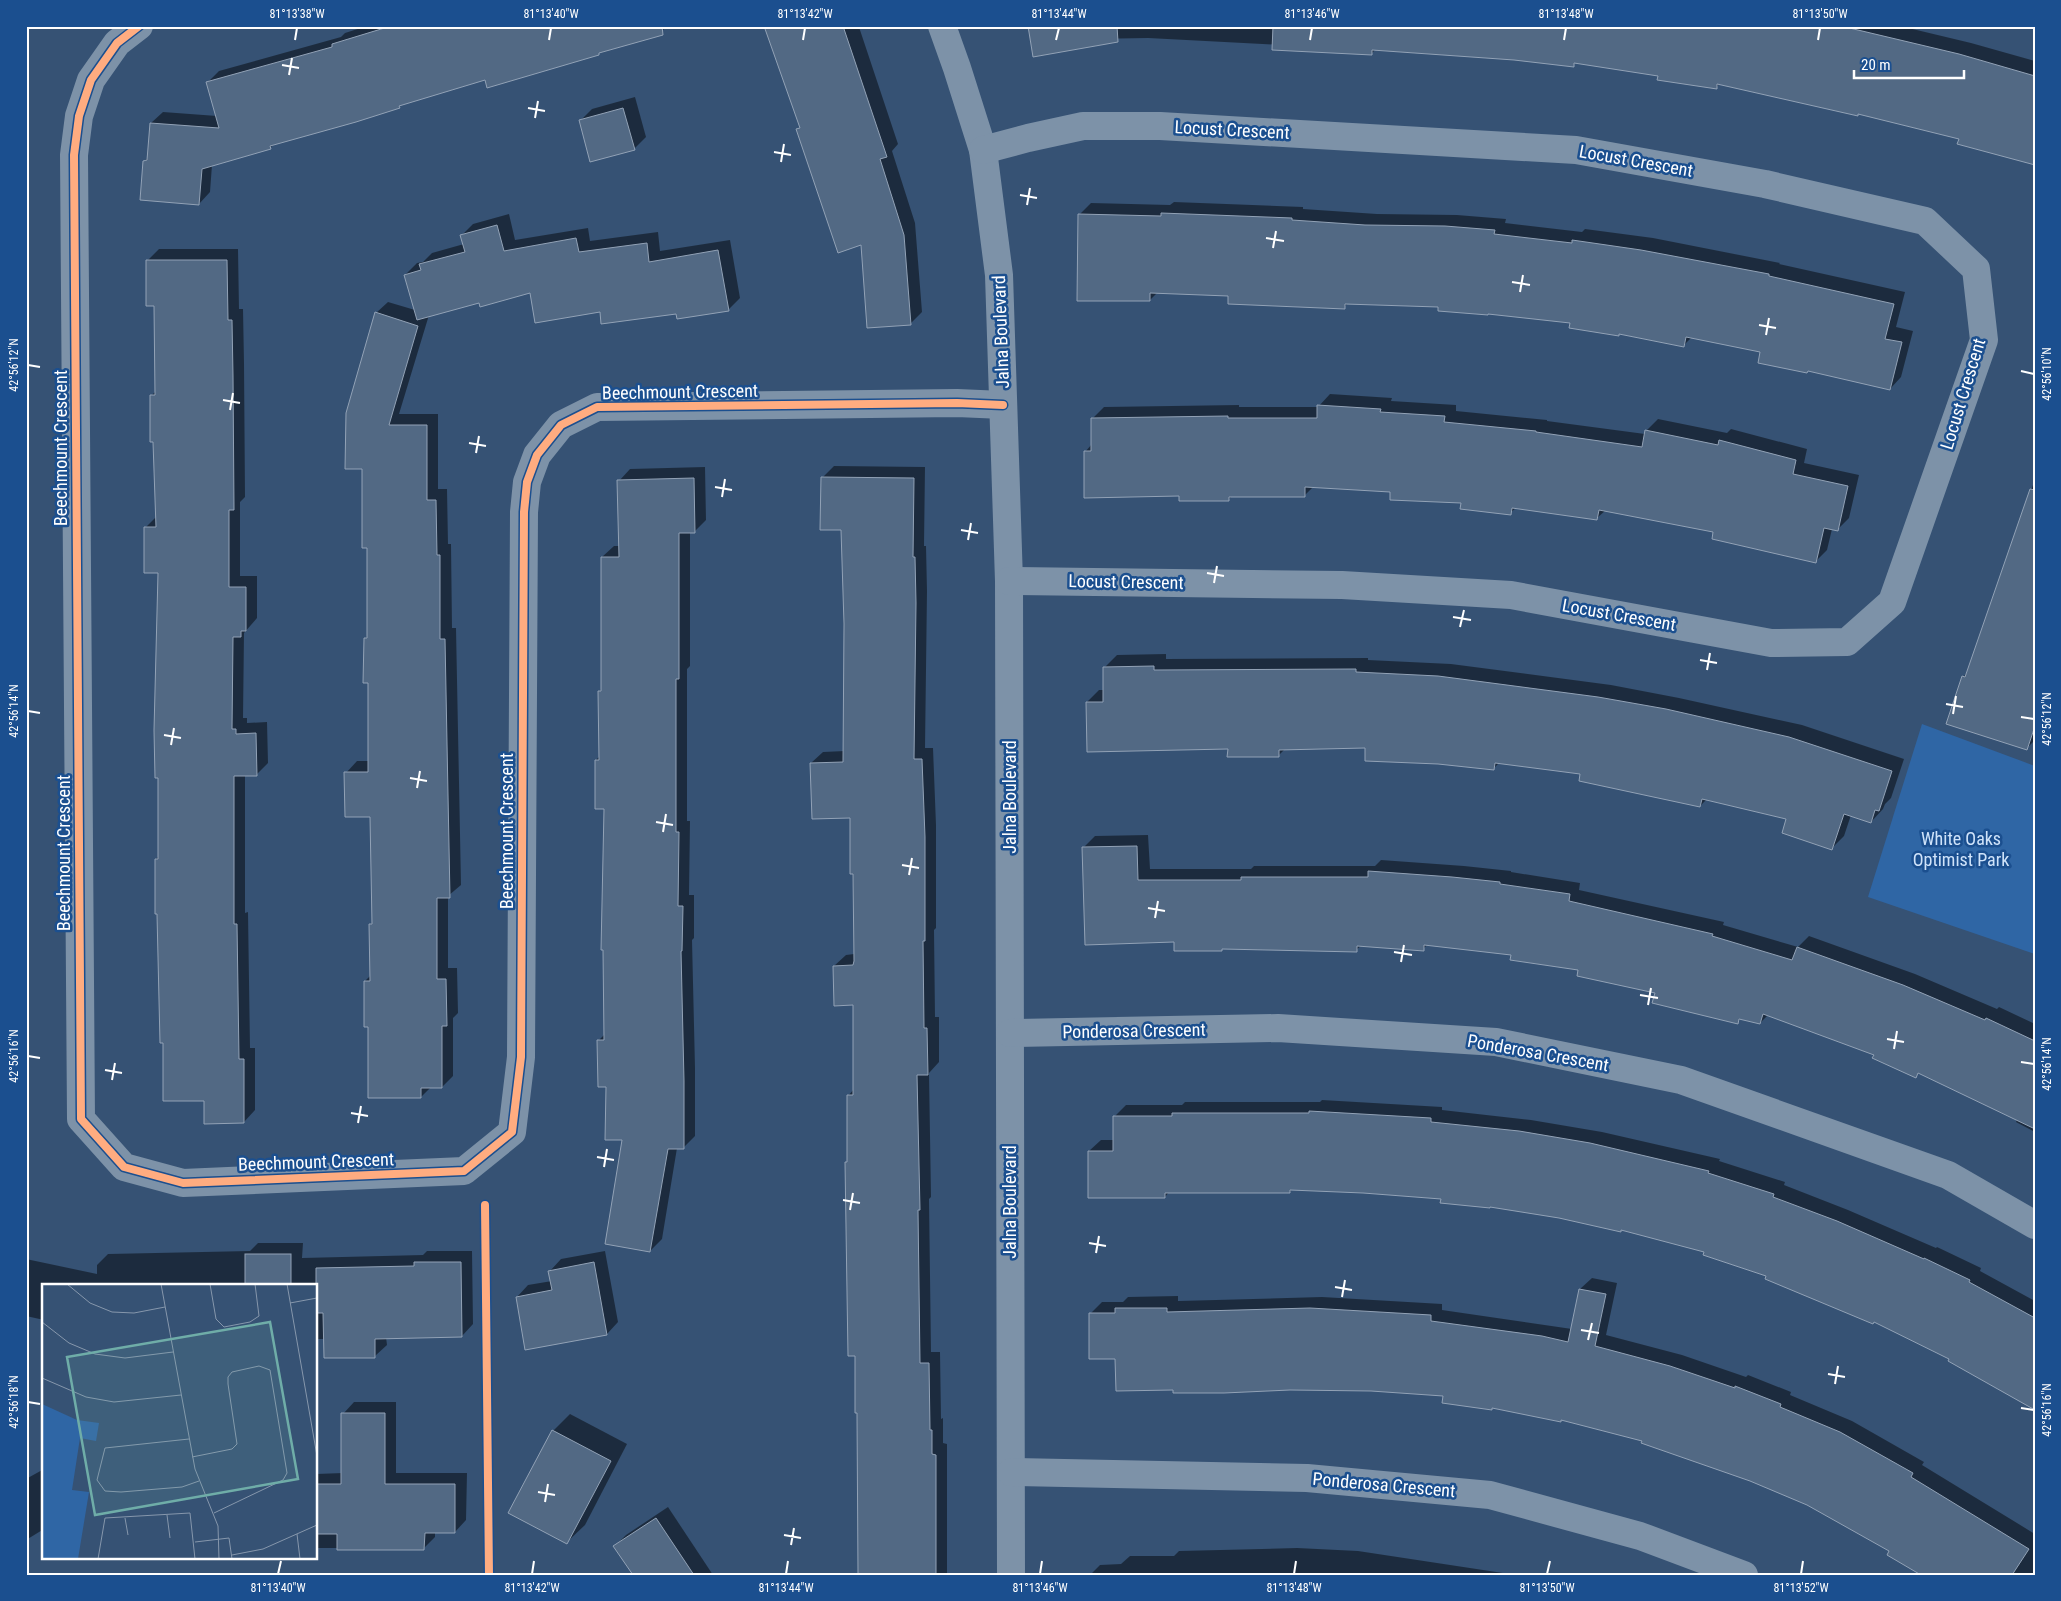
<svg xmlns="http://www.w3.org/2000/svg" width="2061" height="1601" viewBox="0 0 2061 1601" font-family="'Roboto Condensed',sans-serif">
  <rect width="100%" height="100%" fill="#365274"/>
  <!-- green -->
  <polygon fill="#2f66a5" points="1922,724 2035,766 2035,954 1868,897"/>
  <!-- shadow -->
  <g fill="#0007">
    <polygon points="367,26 667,26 658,35 488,86 486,78 402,104 399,107 275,143 270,148 212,165 210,192 199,204 144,161 149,157 151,123 163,112 217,116 207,83 219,71 341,37 345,33"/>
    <polygon points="765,26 859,27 898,144 892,151 915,223 922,312 910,324 798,130 801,126"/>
    <polygon points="1030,26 1900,26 1971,43 2035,61 2035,164 1960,138 1859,113 1720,83 1716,88 1659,75 1576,62 1573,65 1514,59 1375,50 1371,54 1323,47 1148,38 1090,39"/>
    <polygon points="635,97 646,137 634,149 580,121 592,109"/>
    <polygon points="1174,202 1303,207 1303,209 1377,214 1457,215 1506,219 1505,223 1582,232 1585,229 1653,238 1780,263 1779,264 1905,292 1896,327 1913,331 1901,377 1890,389 1762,351 1692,337 1684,345 1620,333 1618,335 1572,322 1440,306 1349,302 1344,307 1230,295 1158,292 1150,300 1079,215 1091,203 1170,205"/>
    <polygon points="509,214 515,240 588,228 590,241 658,232 660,251 730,240 740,298 728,310 677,312 601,311 531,292 480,301 429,315 399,414 438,414 438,489 447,489 448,544 451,544 452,628 456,628 461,885 448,896 448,968 457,968 458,1013 453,1018 453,1076 442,1087 431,1087 421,1097 369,1026 365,981 371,975 371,924 373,921 371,816 346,773 357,761 369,761 369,681 365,639 368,635 376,313 388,302 415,310 405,275 417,263 423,262 432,253 464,244 461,236 473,224"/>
    <polygon points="159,249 238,249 239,309 243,309 244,363 245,497 240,502 240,576 257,576 257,618 244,633 243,718 247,718 247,723 267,722 268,763 256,775 245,775 245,913 248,912 250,1048 255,1048 255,1110 244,1122 205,1100 164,1042 156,859 159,856 159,572 145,528 157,516 151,396 157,390 155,304 147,261"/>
    <polygon points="1330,394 1392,398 1391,401 1456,405 1456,411 1547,420 1547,421 1645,434 1646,431 1658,419 1727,433 1731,429 1807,449 1804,463 1859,475 1849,518 1837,530 1832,529 1827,550 1815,562 1715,531 1606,510 1597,518 1516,508 1510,513 1462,502 1391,491 1314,486 1304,496 1232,496 1228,500 1180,495 1085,452 1092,444 1092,419 1104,407 1239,405 1239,407 1318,407"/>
    <polygon points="834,466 925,467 924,546 926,546 927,591 925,748 933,748 936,825 936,928 934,930 935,1017 939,1017 939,1062 929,1073 931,1197 929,1199 931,1352 940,1352 941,1419 943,1418 943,1443 947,1444 947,1575 858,1575 859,1412 849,1160 848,1096 854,1089 854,1004 834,966 846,955 854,954 852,817 811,763 823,752 845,751 843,529 822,478"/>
    <polygon points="705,467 706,520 694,532 690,532 690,666 687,669 687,821 690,821 689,895 694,895 694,938 692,940 695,1068 695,1136 683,1148 677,1148 662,1239 650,1251 624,1139 607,1086 599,1040 606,1033 605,808 596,760 600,756 599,692 602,688 602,557 614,546 620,546 619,481 630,469"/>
    <polygon points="2035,479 2035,740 2026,749 1963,677 1968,672"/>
    <polygon points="1166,654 1166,659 1368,658 1368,660 1451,664 1611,685 1679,698 1802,725 1904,759 1891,798 1885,804 1883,809 1871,822 1851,815 1844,836 1832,848 1788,819 1707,799 1700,806 1582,773 1500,762 1493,769 1367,747 1286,748 1278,756 1229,748 1087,702 1099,690 1104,690 1104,668 1117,655"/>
    <polygon points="1148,835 1150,869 1251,869 1254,866 1375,866 1381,860 1464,866 1511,871 1511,872 1580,883 1579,890 1724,922 1723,925 1798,947 1809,936 1915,974 1997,1009 1999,1007 2035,1024 2035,1132 2016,1122 2017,1119 1920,1072 1916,1076 1876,1054 1768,1015 1760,1023 1742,1018 1737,1022 1657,992 1579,969 1513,954 1428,944 1423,949 1362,945 1356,950 1175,940 1083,848 1095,836"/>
    <polygon points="1322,1100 1442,1107 1442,1110 1531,1120 1602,1132 1720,1159 1719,1161 1785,1182 1784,1185 1848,1210 1936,1248 1937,1247 1981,1268 1980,1271 2035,1301 2035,1409 1951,1359 1874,1321 1768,1275 1705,1251 1622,1229 1621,1231 1559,1217 1442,1197 1292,1189 1290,1192 1169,1192 1165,1197 1089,1151 1101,1140 1114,1140 1114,1117 1126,1105 1182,1105 1185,1102 1320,1102"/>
    <polygon points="258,1243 303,1243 302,1258 423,1255 427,1251 472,1251 473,1324 462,1336 386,1337 387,1345 375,1356 325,1339 316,1339 316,1285 44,1285 44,1320 26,1316 26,1259 97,1274 97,1265 108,1254 250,1251"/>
    <polygon points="605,1251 618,1322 607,1334 526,1349 517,1297 528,1285 552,1281 550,1271 561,1259"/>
    <polygon points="1592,1278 1617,1283 1606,1335 1682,1355 1746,1377 1748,1375 1791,1392 1790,1395 1852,1421 1924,1462 1922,1465 2035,1534 2035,1575 1924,1575 1891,1551 1808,1504 1751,1480 1643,1440 1562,1419 1493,1407 1491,1409 1445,1395 1371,1390 1175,1389 1117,1357 1090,1314 1102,1302 1123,1302 1128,1297 1178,1296 1178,1301 1322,1297 1442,1304 1442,1310 1572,1329 1580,1289"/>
    <polygon points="354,1402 396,1402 396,1473 467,1473 466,1520 455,1532 435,1532 435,1537 424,1548 316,1548 316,1474 343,1473 343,1414"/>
    <polygon points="570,1414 627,1444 585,1525 567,1542 553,1431"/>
    <polygon points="44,1469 44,1529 26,1540 26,1479"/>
    <polygon points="668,1507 713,1575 634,1575 615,1546 626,1535"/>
    <polygon points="1297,1548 1358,1551 1516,1575 1090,1575 1100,1565 1121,1564 1130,1556 1174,1556 1179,1551"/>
  </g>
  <!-- building -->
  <g fill="#526984" stroke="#92a2b6">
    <polygon points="391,26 662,26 663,35 599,53 599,55 487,88 485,80 399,106 400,108 356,122 270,146 271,149 202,169 199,205 140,200 143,161 147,160 150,123 219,128 206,82 332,47 332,44"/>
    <polygon points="764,26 843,26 887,157 880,159 904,235 911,325 867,328 861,245 838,253 796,129 800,128"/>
    <polygon points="1028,26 1117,26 1118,42 1033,57"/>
    <polygon points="1273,26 1841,26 1959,54 2035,76 2035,165 1957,144 1959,139 1858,114 1858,116 1717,84 1717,89 1657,80 1658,76 1574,63 1574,67 1514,60 1372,50 1372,55 1272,50"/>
    <polygon points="623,108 635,150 590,162 579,120"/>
    <polygon points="1161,213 1292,218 1292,220 1365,225 1445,226 1495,230 1494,234 1572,243 1572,240 1641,250 1769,274 1769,276 1894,304 1885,339 1902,342 1890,390 1808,371 1807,373 1758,363 1760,352 1686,337 1684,347 1619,334 1619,336 1569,328 1570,323 1488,314 1488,315 1438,311 1438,307 1345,304 1345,309 1228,304 1228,296 1150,293 1150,301 1077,301 1078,214 1161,216"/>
    <polygon points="497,225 504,251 576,238 579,252 647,243 649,262 718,250 729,311 677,319 676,314 601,324 600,312 535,323 530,293 480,307 479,303 417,320 404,275 421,270 419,264 465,252 460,235"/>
    <polygon points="146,260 227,260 228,320 232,320 233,376 234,510 229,510 229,587 246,587 246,631 241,631 241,637 233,637 232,729 236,729 236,734 256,733 257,776 234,776 234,924 237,924 239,1059 244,1059 244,1123 204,1124 204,1101 163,1101 163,1043 160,1043 157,914 155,914 155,859 158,859 158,778 155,778 154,730 158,573 144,573 144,527 156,527 153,442 150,442 150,395 155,395 154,306 146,306"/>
    <polygon points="375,312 418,326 389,425 427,425 427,500 436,500 437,555 440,555 440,639 445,639 450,898 437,898 437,979 446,979 447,1026 442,1026 442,1088 421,1088 421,1098 368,1098 368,1027 364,1027 364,981 370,981 369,924 372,924 370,817 345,817 344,772 368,772 368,683 363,683 364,638 367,638 367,548 362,548 362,469 345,469 346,413"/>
    <polygon points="1317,405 1381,409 1380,412 1445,416 1444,422 1536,431 1536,432 1642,447 1645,430 1718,445 1719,440 1796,460 1793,474 1848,486 1838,531 1824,528 1816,563 1712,539 1713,532 1599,510 1597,520 1512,508 1511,515 1460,509 1461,503 1390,500 1390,492 1305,487 1305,497 1229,497 1229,501 1179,501 1179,496 1084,498 1084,451 1091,451 1091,418 1228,416 1228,418 1317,418"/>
    <polygon points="821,477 914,478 913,557 915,557 916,603 914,759 922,759 925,837 925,941 923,941 924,1028 927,1028 928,1075 917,1075 920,1210 918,1210 920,1363 929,1363 930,1430 932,1430 932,1454 936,1455 936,1575 858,1575 857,1413 855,1413 855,1356 848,1356 845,1162 847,1162 847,1095 853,1095 853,1005 834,1006 833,966 853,965 854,961 853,874 850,874 850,818 812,819 810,763 843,762 844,624 841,530 820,530"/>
    <polygon points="694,478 695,533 679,533 679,679 676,679 676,832 679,832 678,906 683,906 682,951 681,951 684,1081 684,1149 668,1149 650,1252 605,1244 622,1140 605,1140 606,1087 598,1087 597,1040 604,1040 603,950 601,950 604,809 595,809 595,760 599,760 598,691 601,691 601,557 619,557 617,480"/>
    <polygon points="2030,489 2035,490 2035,726 2027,750 1946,724 1962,676 1965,677"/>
    <polygon points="1154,666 1154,670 1356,669 1356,672 1438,676 1598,697 1666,709 1789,737 1892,771 1879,811 1875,810 1871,823 1844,814 1832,850 1782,833 1786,819 1702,799 1700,807 1579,781 1580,774 1495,763 1494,770 1438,764 1365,761 1365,748 1279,750 1279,757 1227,757 1228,749 1087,752 1086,702 1103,702 1103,667"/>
    <polygon points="1137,846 1138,880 1241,880 1241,877 1368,877 1368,871 1452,877 1500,882 1500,884 1570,894 1569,901 1713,934 1712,936 1792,960 1797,947 1903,985 1985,1020 1986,1018 2035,1041 2035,1129 1918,1073 1916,1078 1872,1058 1874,1055 1763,1014 1760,1024 1739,1019 1738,1024 1652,1003 1655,993 1577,976 1578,970 1510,960 1511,955 1424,945 1424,951 1357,946 1357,952 1222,949 1222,951 1174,951 1174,942 1085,945 1082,847"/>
    <polygon points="1309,1111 1431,1118 1431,1122 1519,1131 1590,1143 1709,1171 1708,1173 1774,1194 1773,1197 1837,1221 1924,1259 1924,1258 1970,1280 1969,1282 2035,1318 2035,1410 1948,1361 1949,1359 1874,1322 1873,1324 1765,1279 1766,1276 1703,1255 1704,1252 1621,1230 1621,1232 1559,1218 1490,1207 1490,1208 1440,1203 1441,1199 1363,1193 1290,1190 1290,1193 1165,1193 1165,1198 1088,1198 1088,1151 1113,1151 1113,1116 1172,1116 1172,1113 1309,1113"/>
    <rect x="245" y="1254" width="46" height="31"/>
    <polygon points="414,1262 461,1262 462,1337 375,1339 375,1358 324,1358 323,1313 316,1313 316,1268 414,1266"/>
    <polygon points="594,1262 607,1335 525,1350 516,1297 552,1290 548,1271"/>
    <polygon points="1579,1289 1606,1294 1595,1346 1670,1366 1735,1388 1735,1386 1781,1404 1780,1407 1840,1432 1913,1473 1911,1477 2029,1549 2012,1575 1921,1575 1887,1555 1889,1551 1807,1505 1750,1481 1641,1443 1642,1441 1561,1420 1561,1422 1492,1408 1492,1410 1442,1403 1443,1396 1371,1391 1290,1390 1224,1393 1173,1393 1173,1390 1116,1391 1115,1359 1089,1359 1089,1313 1115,1313 1115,1308 1167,1308 1167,1312 1310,1308 1431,1315 1431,1321 1542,1336 1568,1342"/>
    <polygon points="341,1413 385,1413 385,1484 455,1484 455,1533 425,1533 424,1550 337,1550 337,1534 316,1534 316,1484 341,1484"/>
    <polygon points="552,1430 611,1461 567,1544 508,1513"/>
    <polygon points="656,1518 694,1575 633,1575 613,1546"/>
  </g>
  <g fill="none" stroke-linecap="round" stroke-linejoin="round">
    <!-- minor -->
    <g stroke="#7d92a8" stroke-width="28">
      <polyline points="139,26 117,43 91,80 79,116 74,155 81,1119 124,1167 183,1183 464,1171 512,1132 521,1057 524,512 527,482 537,455 561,425 597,407 957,403 1003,405"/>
      <polyline points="942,26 957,68 983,150 999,275 1009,581 1011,1575"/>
      <polyline points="983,150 1028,138 1083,126 1160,126 1576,150 1765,184 1925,221 1976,269 1984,340 1892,602 1847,642 1771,643 1511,595 1342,585 1009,581"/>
      <polyline points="1010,1033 1278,1028 1496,1042 1681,1080 1948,1175 2035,1225"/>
      <polyline points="1011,1472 1307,1478 1490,1495 1640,1536 1744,1575"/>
    </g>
    <!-- cycleway casing -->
    <g stroke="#1b4f8f" stroke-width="11">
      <g id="cycleway">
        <polyline points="139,26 117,43 91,80 79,116 74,155 81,1119 124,1167 183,1183 464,1171 512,1132 521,1057 524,512 527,482 537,455 561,425 597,407 957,403 1003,405"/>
        <polyline points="485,1205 489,1575"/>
      </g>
    </g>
    <!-- cycleway -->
    <use href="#cycleway" stroke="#ffac80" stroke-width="8"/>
  </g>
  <!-- ticks -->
  <path fill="none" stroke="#fff" stroke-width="2" d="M295 40 297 28M549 40 551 28M803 40 805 28M1056 40 1059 28M1310 40 1312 28M1564 40 1566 28M1818 40 1820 28M282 65 299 68M289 75 292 58M528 108 545 111M535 118 538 101M774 152 791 155M781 162 784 144M1020 195 1037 198M1027 205 1030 188M1266 238 1284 241M1273 248 1276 231M1512 282 1530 285M1520 292 1523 275M1759 325 1776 328M1766 335 1769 318M28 365 40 367M2021 371 2034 374M223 400 240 403M230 410 233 393M469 443 486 446M476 453 479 436M715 487 732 490M722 497 725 479M961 530 978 533M968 540 971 523M1207 573 1224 576M1214 583 1217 566M1453 617 1471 620M1460 627 1464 610M1700 660 1717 663M1707 670 1710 653M1946 704 1963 707M28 711 40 713M1953 714 1956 696M2021 717 2034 719M164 735 181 738M171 745 174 728M410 778 427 781M417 788 420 771M656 822 673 825M663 832 666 814M902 865 919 868M909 875 912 858M1148 908 1165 911M1155 918 1158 901M1394 952 1412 955M1401 962 1404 945M1640 995 1658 998M1648 1005 1651 988M1887 1039 1904 1042M1894 1049 1897 1031M28 1056 40 1058M2021 1062 2034 1064M105 1070 122 1073M112 1080 115 1063M351 1113 368 1116M358 1123 361 1106M597 1157 614 1160M604 1167 607 1149M843 1200 860 1203M850 1210 853 1193M1089 1243 1106 1246M1096 1253 1099 1236M1335 1287 1352 1290M1342 1297 1345 1280M1581 1330 1599 1333M1588 1340 1592 1323M1828 1374 1845 1377M1835 1384 1838 1366M28 1402 40 1404M2021 1408 2034 1410M538 1492 555 1495M545 1502 548 1484M784 1535 801 1538M791 1545 794 1528M278 1574 281 1561M532 1574 534 1561M786 1574 788 1561M1040 1574 1042 1561M1294 1574 1296 1561M1547 1574 1550 1561M1801 1574 1803 1561"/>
  <g text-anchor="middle" stroke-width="5" stroke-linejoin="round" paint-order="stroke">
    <!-- street labels -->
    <g font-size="18" fill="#fff" stroke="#1b4f8f">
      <text transform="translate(1232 130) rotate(3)" y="6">Locust Crescent</text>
      <text transform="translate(1636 161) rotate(10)" y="6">Locust Crescent</text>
      <text transform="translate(1001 332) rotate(-92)" y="6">Jalna Boulevard</text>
      <text transform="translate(680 392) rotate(-1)" y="6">Beechmount Crescent</text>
      <text transform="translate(1963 394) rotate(-73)" y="6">Locust Crescent</text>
      <text transform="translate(61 448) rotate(-90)" y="6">Beechmount Crescent</text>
      <text transform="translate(1126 582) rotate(1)" y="6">Locust Crescent</text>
      <text transform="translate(1619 615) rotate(10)" y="6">Locust Crescent</text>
      <text transform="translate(1010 797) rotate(-90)" y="6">Jalna Boulevard</text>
      <text transform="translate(507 831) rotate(-90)" y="6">Beechmount Crescent</text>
      <text transform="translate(64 853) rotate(-90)" y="6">Beechmount Crescent</text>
      <text transform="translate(1134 1031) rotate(-1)" y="6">Ponderosa Crescent</text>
      <text transform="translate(1538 1053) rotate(10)" y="6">Ponderosa Crescent</text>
      <text transform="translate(316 1162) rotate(-2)" y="6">Beechmount Crescent</text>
      <text transform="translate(1010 1202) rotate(-90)" y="6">Jalna Boulevard</text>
      <text transform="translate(1384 1485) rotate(5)" y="6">Ponderosa Crescent</text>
    </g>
    <!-- park labels -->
    <g font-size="18" fill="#cfe3fa" stroke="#1b4f8f">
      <text x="1961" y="845">White Oaks<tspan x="1961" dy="21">Optimist Park</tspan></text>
    </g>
  </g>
  <!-- overview -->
  <g transform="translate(42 1284)">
    <rect width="275" height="275" fill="#365274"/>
    <path d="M0 120 35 136 57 139 54 157 38 154 30 206 47 208 36 275H0Z" fill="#2f66a5"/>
    <path fill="none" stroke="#8697ac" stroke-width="1" d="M25 0 48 19 70 28 92 29 123 23M119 0 153 185 176 242 177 275M168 0 174 35 182 43 208 38 217 32 213 0M245 0 275 172M248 19 275 14M0 38 27 59 53 70 83 74 131 68M0 94 44 113 72 118 139 111M147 155 63 164 55 196 63 207 79 208 140 203 157 197M150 173 190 165 195 160 186 100V93L190 88 217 82 228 86 245 189 241 196 172 229M125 231 128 254M83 234 86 251M255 250 258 275M153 258 187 254 190 275M190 271 221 265 275 241M56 275 63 234 148 229 153 275"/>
    <path fill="#6fada8" fill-opacity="0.15" stroke="#6fada8" stroke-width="2.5" d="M228 38 256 195 53 231 25 73Z"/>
    <rect width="275" height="275" fill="none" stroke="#fff" stroke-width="2.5"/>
  </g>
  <!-- border -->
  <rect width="2061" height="1601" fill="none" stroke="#1b4f8f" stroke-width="55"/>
  <!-- scale -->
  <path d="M1854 70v8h110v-8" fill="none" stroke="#ffffff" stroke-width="2.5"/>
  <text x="1861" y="70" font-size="15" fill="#ffffff" stroke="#1b4f8f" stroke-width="4" paint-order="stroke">20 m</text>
  <rect x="28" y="28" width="2006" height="1546" fill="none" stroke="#fff" stroke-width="2"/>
  <g font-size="12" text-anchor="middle" fill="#fff">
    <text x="297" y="18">81°13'38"W</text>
    <text x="551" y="18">81°13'40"W</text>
    <text x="805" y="18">81°13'42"W</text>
    <text x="1059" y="18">81°13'44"W</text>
    <text x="1312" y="18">81°13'46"W</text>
    <text x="1566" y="18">81°13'48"W</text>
    <text x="1820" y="18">81°13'50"W</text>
    <text transform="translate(14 365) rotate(-90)" y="4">42°56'12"N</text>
    <text transform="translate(2047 374) rotate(-90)" y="4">42°56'10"N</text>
    <text transform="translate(14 711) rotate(-90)" y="4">42°56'14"N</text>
    <text transform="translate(2047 719) rotate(-90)" y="4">42°56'12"N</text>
    <text transform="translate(14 1056) rotate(-90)" y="4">42°56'16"N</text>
    <text transform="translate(2047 1064) rotate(-90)" y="4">42°56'14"N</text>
    <text transform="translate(14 1402) rotate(-90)" y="4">42°56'18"N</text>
    <text transform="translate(2047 1410) rotate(-90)" y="4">42°56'16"N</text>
    <text x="278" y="1592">81°13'40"W</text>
    <text x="532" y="1592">81°13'42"W</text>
    <text x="786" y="1592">81°13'44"W</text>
    <text x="1040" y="1592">81°13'46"W</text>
    <text x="1294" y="1592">81°13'48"W</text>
    <text x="1547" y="1592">81°13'50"W</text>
    <text x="1801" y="1592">81°13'52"W</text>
  </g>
</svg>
